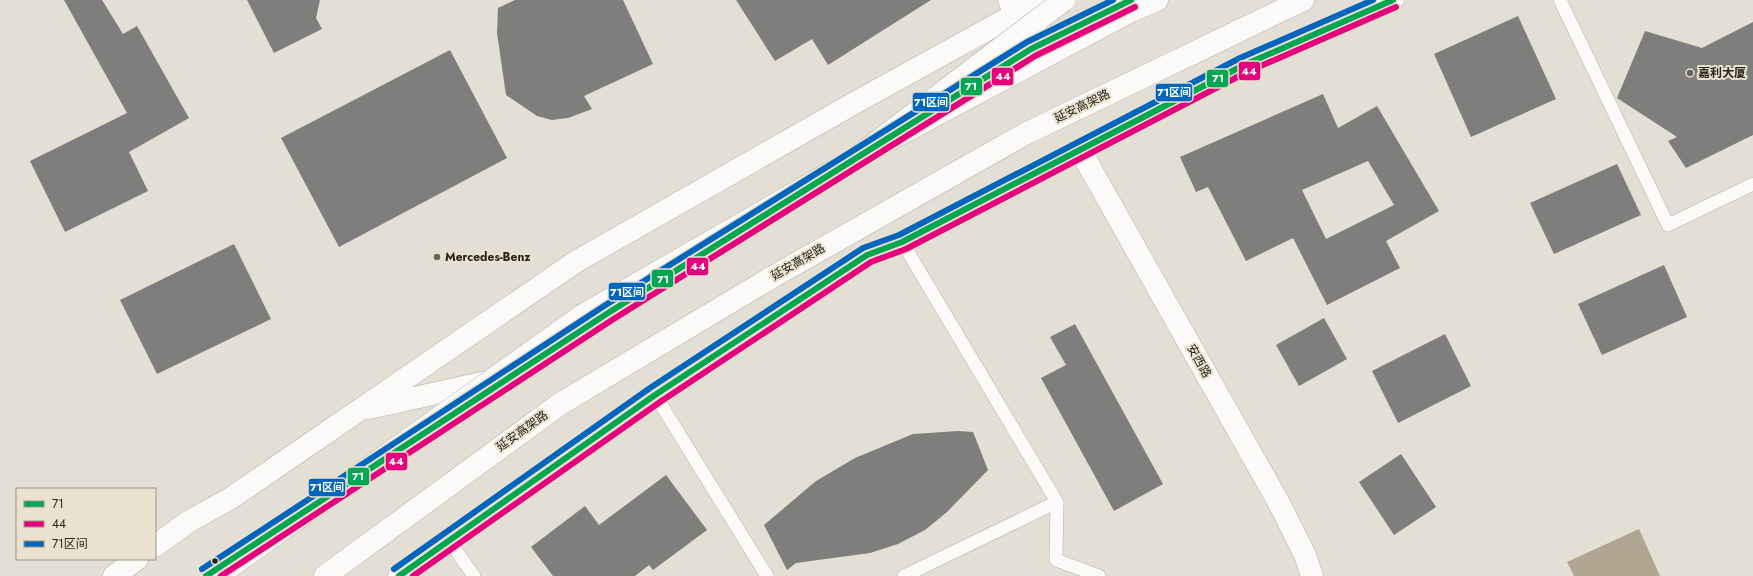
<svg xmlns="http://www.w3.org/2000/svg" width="1753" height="576" viewBox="0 0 1753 576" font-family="Jost,'Noto Sans SC',sans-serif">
  <rect width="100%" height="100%" fill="#e4dfd5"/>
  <!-- water -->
  <polygon fill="#b0a590" points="1639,529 1660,576 1574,576 1567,562"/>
  <!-- building -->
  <g fill="#7e7f7c" fill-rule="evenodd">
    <polygon points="64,0 102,0 123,34 137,26 189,118 129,152 148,191 65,232 30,161 127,113"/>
    <polygon points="247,0 320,0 316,18 322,29 274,53"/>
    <polygon points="515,0 623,0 653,64 584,96 592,109 568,118 552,120 537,116 506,95 497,33 498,8"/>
    <polygon points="736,0 931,0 828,65 812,39 775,61"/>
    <polygon points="1518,16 1556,99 1471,137 1434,54"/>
    <polygon points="1753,22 1753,135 1686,168 1668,141 1677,137 1617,98 1645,31 1702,48"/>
    <polygon points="450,50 507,158 339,247 281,138"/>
    <path d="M1323 94 1338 128 1377 106 1439 211 1386 241 1400 268 1327 305 1293 238 1246 261 1208 187 1196 192 1180 157ZM1368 161 1394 205 1326 239 1302 190Z"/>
    <polygon points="1617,164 1641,215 1554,254 1530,203"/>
    <polygon points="234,244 271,319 157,374 120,300"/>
    <polygon points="1664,265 1687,317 1602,355 1578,304"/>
    <polygon points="1324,318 1347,359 1299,386 1276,345"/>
    <polygon points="1075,324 1163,484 1114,511 1041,378 1066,365 1050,337"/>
    <polygon points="1445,334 1471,386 1398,423 1372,371"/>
    <polygon points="958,431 973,432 988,470 947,512 925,530 898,544 870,553 796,563 787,570 764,525 816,481 855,458 913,434"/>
    <polygon points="1401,454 1436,507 1394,535 1359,482"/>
    <polygon points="666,475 707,530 653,570 649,565 635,576 553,576 531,547 585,506 599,525"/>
  </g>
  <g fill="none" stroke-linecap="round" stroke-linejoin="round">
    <!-- service casing -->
    <g stroke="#b4b0a8" stroke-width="14">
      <g id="service">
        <polyline points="1560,0 1668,225 1753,184"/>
        <polyline points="902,242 1057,502 1056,560 1099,576"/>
        <polyline points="655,395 767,576"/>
        <polyline points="449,541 474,576"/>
        <polyline points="904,576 1057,502"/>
      </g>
    </g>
    <!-- minor casing -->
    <g stroke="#b4b0a8" stroke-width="23">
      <g id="minor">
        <polyline points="1009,0 1023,31"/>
        <polyline points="1080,150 1279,503 1305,555 1312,576"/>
      </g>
    </g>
    <!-- primary casing -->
    <g stroke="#b4b0a8" stroke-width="23">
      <g id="primary">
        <polyline points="970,87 1031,49 1128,1"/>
        <polyline points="555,347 622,304"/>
        <polyline points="369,408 491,381"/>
        <polyline points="155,546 188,522 231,498 577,261 858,101 1041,0"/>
        <polyline points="114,576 137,559"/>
        <polyline points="399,576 655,395 867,255 902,242 1244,65 1393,0"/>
      </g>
    </g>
    <!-- trunk casing -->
    <g stroke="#b4b0a8" stroke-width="23">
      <g id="trunk">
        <polyline points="891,139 1131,11 1157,0"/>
        <polyline points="325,576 560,404 774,276 1025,134 1303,0"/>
      </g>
    </g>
    <!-- service -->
    <use href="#service" stroke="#fbfaf9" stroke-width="13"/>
    <!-- minor -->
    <use href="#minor" stroke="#fbfaf9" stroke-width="22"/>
    <!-- primary -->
    <use href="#primary" stroke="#fbfaf9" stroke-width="22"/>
    <!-- trunk -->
    <use href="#trunk" stroke="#fbfaf9" stroke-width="22"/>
    <!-- trunk-bridge casing -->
    <g stroke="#b4b0a8" stroke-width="23" stroke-linecap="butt">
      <polyline id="trunk-bridge" points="217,576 583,315 856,158 1064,0"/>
    </g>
    <!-- trunk-bridge -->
    <use href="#trunk-bridge" stroke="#fbfaf9" stroke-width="22"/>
    <!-- bus-1 casing -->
    <g stroke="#eae1cf" stroke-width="9">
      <g id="bus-1">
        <polyline points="206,576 608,313 1031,49 1131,0"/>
        <polyline points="399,576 655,395 867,255 902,242 1244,65 1393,0"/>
      </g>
    </g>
    <!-- bus-2 casing -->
    <g stroke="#eae1cf" stroke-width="9">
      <g id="bus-2">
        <polyline points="221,576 612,320 1035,56 1135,7"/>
        <polyline points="413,576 660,402 871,262 906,249 1247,72 1396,7"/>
      </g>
    </g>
    <!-- bus-3 casing -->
    <g stroke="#eae1cf" stroke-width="9">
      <g id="bus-3">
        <polyline points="202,569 604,306 1027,42 1113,0"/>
        <polyline points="394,569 650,388 863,248 899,235 1240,58 1373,0"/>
      </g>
    </g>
    <!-- bus-1 -->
    <use href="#bus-1" stroke="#00a651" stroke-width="6"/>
    <!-- bus-2 -->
    <use href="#bus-2" stroke="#e5007d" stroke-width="6"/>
    <!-- bus-3 -->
    <use href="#bus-3" stroke="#0065bd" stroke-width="6"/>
  </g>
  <!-- markers -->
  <g fill="#69655d" stroke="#eae1cf" stroke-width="1.5">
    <circle cx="1690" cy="73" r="4"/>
    <circle cx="437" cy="257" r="4"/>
  </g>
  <circle fill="#27241d" stroke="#eae1cf" stroke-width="1.5" cx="215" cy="561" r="3.5"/>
  <g text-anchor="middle" stroke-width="4" stroke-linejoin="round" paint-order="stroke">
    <!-- poi labels -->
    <g font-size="12" font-weight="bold" fill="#27241d" stroke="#eae1cf" text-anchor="start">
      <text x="1698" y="77">嘉利大厦</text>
      <text x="445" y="261">Mercedes-Benz</text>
    </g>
    <!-- street labels -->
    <g font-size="12" fill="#27241d" stroke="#eae1cf">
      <text transform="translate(1082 106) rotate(-26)" y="4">延安高架路</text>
      <text transform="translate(798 262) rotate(-30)" y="4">延安高架路</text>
      <text transform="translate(1199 361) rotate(61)" y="4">安西路</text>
      <text transform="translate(522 431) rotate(-36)" y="4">延安高架路</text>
    </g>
  </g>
  <g stroke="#eae1cf" stroke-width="1.5">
    <rect x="1238" y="61" width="23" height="20" rx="4" fill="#e5007d"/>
    <rect x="991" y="67" width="23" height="19" rx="4" fill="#e5007d"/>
    <rect x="1206" y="69" width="23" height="19" rx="4" fill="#00a651"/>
    <rect x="960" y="77" width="23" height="19" rx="4" fill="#00a651"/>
    <rect x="1155" y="83" width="38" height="19" rx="4" fill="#0065bd"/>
    <rect x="912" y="92" width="38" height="20" rx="4" fill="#0065bd"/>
    <rect x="686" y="257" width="23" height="19" rx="4" fill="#e5007d"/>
    <rect x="651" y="269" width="23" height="19" rx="4" fill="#00a651"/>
    <rect x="608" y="282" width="38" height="19" rx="4" fill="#0065bd"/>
    <rect x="385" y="452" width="23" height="19" rx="4" fill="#e5007d"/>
    <rect x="347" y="467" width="23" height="19" rx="4" fill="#00a651"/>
    <rect x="308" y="478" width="38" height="19" rx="4" fill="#0065bd"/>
  </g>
  <g font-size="11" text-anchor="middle" font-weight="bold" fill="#fff">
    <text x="1249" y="75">44</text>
    <text x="1003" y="80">44</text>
    <text x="1218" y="82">71</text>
    <text x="971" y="90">71</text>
    <text x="1174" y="96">71区间</text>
    <text x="931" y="106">71区间</text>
    <text x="698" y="270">44</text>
    <text x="663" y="283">71</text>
    <text x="627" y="296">71区间</text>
    <text x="396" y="465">44</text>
    <text x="358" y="480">71</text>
    <text x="327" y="491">71区间</text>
  </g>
  <!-- legend -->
  <rect x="16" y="488" width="140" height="72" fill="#eae1cf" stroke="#9c9588"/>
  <rect x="24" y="501" width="20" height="6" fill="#00a651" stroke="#9c9588"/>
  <text x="52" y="508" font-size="12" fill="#27241d">71</text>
  <rect x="24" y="521" width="20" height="6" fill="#e5007d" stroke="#9c9588"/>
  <text x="52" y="528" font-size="12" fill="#27241d">44</text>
  <rect x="24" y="541" width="20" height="6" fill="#0065bd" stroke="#9c9588"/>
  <text x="52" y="548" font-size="12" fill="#27241d">71区间</text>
</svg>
